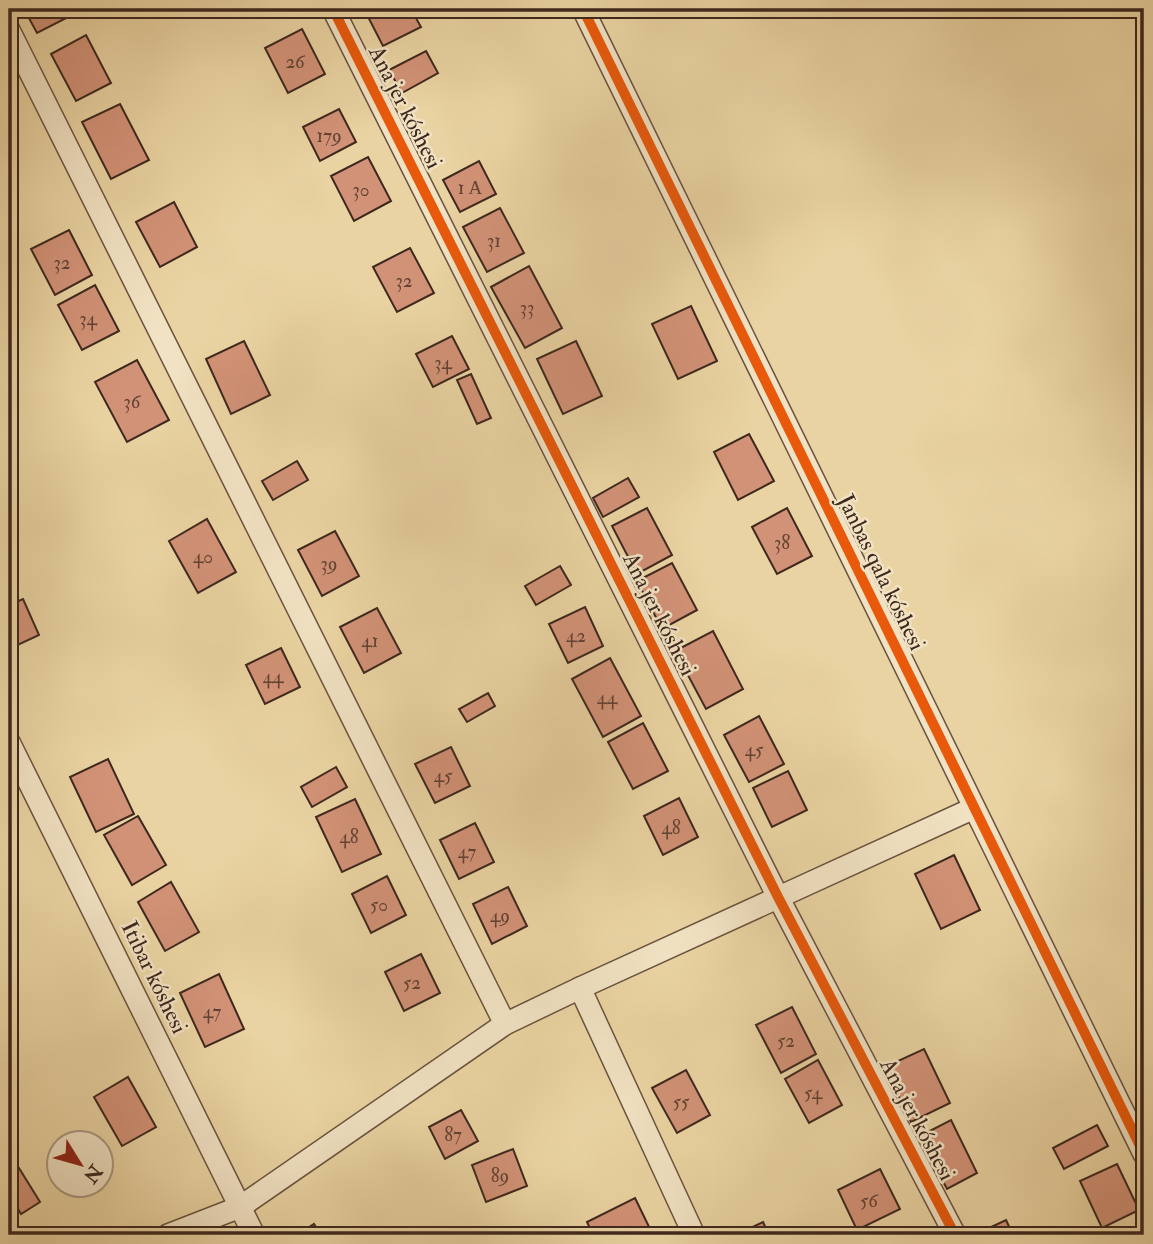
<svg xmlns="http://www.w3.org/2000/svg" width="1153" height="1244" viewBox="0 0 1153 1244" font-family="'IM FELL Double Pica',serif">
  <rect width="100%" height="100%" fill="#ead3a2"/>
  <filter id="stains"><feTurbulence type="fractalNoise" baseFrequency=".00286" numOctaves="4"/><feColorMatrix values="0 0 0 0 .2 0 0 0 0 .09 0 0 0 0 .02 0 0 0 .5 -.17"/></filter>
  <radialGradient id="worn" r=".72"><stop offset=".6" stop-color="#630" stop-opacity="0"/><stop offset="1" stop-color="#630" stop-opacity=".3"/></radialGradient>
  <!-- building -->
  <g fill="#d29277" stroke="#3e281e" stroke-width="2">
    <polygon points="24,9 71,9 74,14 37,33"/>
    <polygon points="240,9 259,9 244,16"/>
    <polygon points="364,9 411,9 421,27 383,46"/>
    <polygon points="302,29 325,74 288,93 265,48"/>
    <polygon points="86,35 111,83 76,101 51,54"/>
    <polygon points="426,51 438,73 402,93 389,70"/>
    <polygon points="120,104 149,160 111,179 82,122"/>
    <polygon points="339,109 356,142 320,161 303,127"/>
    <polygon points="368,157 391,201 354,221 331,176"/>
    <polygon points="479,161 496,194 460,212 443,180"/>
    <polygon points="174,202 197,247 160,267 136,222"/>
    <polygon points="500,208 524,253 487,272 463,227"/>
    <polygon points="69,230 92,275 55,295 31,249"/>
    <polygon points="410,248 434,293 397,312 373,267"/>
    <polygon points="529,266 562,328 525,348 491,287"/>
    <polygon points="95,285 119,331 82,350 58,305"/>
    <polygon points="691,306 717,361 678,379 652,324"/>
    <polygon points="452,336 469,369 433,387 416,354"/>
    <polygon points="244,341 270,395 231,414 206,359"/>
    <polygon points="576,341 602,396 563,414 537,359"/>
    <polygon points="137,360 169,420 127,442 95,382"/>
    <polygon points="471,374 491,418 477,424 457,380"/>
    <polygon points="749,434 774,481 738,500 714,452"/>
    <polygon points="297,461 308,480 273,500 262,481"/>
    <polygon points="628,478 639,497 603,517 593,498"/>
    <polygon points="647,508 672,555 637,574 612,526"/>
    <polygon points="787,508 812,556 777,574 752,527"/>
    <polygon points="207,519 236,572 198,593 169,541"/>
    <polygon points="335,531 359,576 322,596 298,550"/>
    <polygon points="9,559 16,574 9,578"/>
    <polygon points="672,563 697,610 662,629 637,581"/>
    <polygon points="560,566 571,585 536,605 525,586"/>
    <polygon points="23,599 39,635 9,649 9,605"/>
    <polygon points="585,607 603,646 568,663 549,624"/>
    <polygon points="377,608 401,653 364,673 340,627"/>
    <polygon points="713,631 743,689 706,709 675,651"/>
    <polygon points="281,648 300,687 265,704 246,665"/>
    <polygon points="610,658 641,716 603,737 572,679"/>
    <polygon points="488,693 495,706 467,722 459,709"/>
    <polygon points="759,716 784,764 749,782 724,735"/>
    <polygon points="643,723 668,771 633,789 608,742"/>
    <polygon points="451,747 470,786 435,803 415,764"/>
    <polygon points="108,759 134,814 96,832 70,777"/>
    <polygon points="336,767 347,787 312,807 301,787"/>
    <polygon points="788,771 807,810 772,827 753,788"/>
    <polygon points="679,798 698,837 663,855 644,816"/>
    <polygon points="355,799 381,854 342,872 316,817"/>
    <polygon points="138,816 166,865 132,885 104,835"/>
    <polygon points="475,823 494,862 459,879 440,840"/>
    <polygon points="954,855 980,910 941,929 915,874"/>
    <polygon points="387,876 406,915 371,933 352,894"/>
    <polygon points="171,882 199,932 165,951 138,902"/>
    <polygon points="508,887 527,926 492,944 473,904"/>
    <polygon points="421,954 440,993 404,1011 385,972"/>
    <polygon points="219,974 244,1029 205,1047 180,993"/>
    <polygon points="792,1007 816,1054 781,1073 756,1025"/>
    <polygon points="924,1049 950,1103 911,1122 885,1067"/>
    <polygon points="818,1060 842,1105 809,1123 785,1079"/>
    <polygon points="686,1070 710,1115 677,1133 652,1088"/>
    <polygon points="128,1077 156,1127 122,1146 94,1097"/>
    <polygon points="461,1110 478,1141 445,1159 429,1127"/>
    <polygon points="951,1120 977,1173 947,1189 920,1136"/>
    <polygon points="1097,1125 1108,1146 1064,1169 1053,1148"/>
    <polygon points="513,1149 527,1186 486,1202 472,1165"/>
    <polygon points="1117,1164 1139,1210 1102,1228 1080,1181"/>
    <polygon points="19,1168 40,1202 21,1214 9,1193 9,1174"/>
    <polygon points="880,1169 900,1209 857,1230 838,1190"/>
    <polygon points="635,1198 653,1235 593,1235 587,1222"/>
    <polygon points="1006,1220 1013,1235 974,1235"/>
    <polygon points="763,1222 769,1235 748,1235 746,1230"/>
    <polygon points="1144,1223 1144,1235 1119,1235"/>
    <polygon points="314,1224 321,1235 297,1235"/>
  </g>
  <g fill="none" stroke-linecap="round" stroke-linejoin="round">
    <!-- street casing -->
    <g stroke="#69533f" stroke-width="24">
      <g id="street">
        <polyline points="333,9 778,897 955,1235"/>
        <polyline points="583,9 1144,1154"/>
        <polyline points="9,30 505,1024"/>
        <polyline points="9,742 254,1235"/>
        <polyline points="580,988 694,1235"/>
        <polyline points="168,1235 240,1207 505,1024 580,988 974,808"/>
      </g>
    </g>
    <!-- street -->
    <use href="#street" stroke="#f1e2c3" stroke-width="21"/>
    <!-- cycleway casing -->
    <g stroke="#f1e2c3" stroke-width="15">
      <g id="cycleway">
        <polyline points="333,9 778,897 955,1235"/>
        <polyline points="583,9 1144,1154"/>
      </g>
    </g>
    <!-- cycleway -->
    <use href="#cycleway" stroke="#e8590c" stroke-width="10"/>
  </g>
  <g text-anchor="middle" stroke-width="5" stroke-linejoin="round" paint-order="stroke">
    <!-- number labels -->
    <g font-size="19" fill="#634234">
      <text x="295" y="68">26</text>
      <text x="329" y="142">179</text>
      <text x="470" y="194">1 А</text>
      <text x="361" y="196">30</text>
      <text x="494" y="247">31</text>
      <text x="62" y="269">32</text>
      <text x="404" y="287">32</text>
      <text x="527" y="314">33</text>
      <text x="88" y="325">34</text>
      <text x="443" y="369">34</text>
      <text x="132" y="408">36</text>
      <text x="782" y="549">38</text>
      <text x="203" y="563">40</text>
      <text x="329" y="570">39</text>
      <text x="576" y="642">42</text>
      <text x="370" y="647">41</text>
      <text x="273" y="683">44</text>
      <text x="607" y="704">44</text>
      <text x="754" y="756">45</text>
      <text x="443" y="782">45</text>
      <text x="671" y="834">48</text>
      <text x="349" y="843">48</text>
      <text x="467" y="858">47</text>
      <text x="379" y="911">50</text>
      <text x="500" y="922">49</text>
      <text x="412" y="989">52</text>
      <text x="212" y="1018">47</text>
      <text x="786" y="1047">52</text>
      <text x="813" y="1099">54</text>
      <text x="681" y="1108">55</text>
      <text x="453" y="1141">87</text>
      <text x="500" y="1182">89</text>
      <text x="869" y="1207">56</text>
    </g>
    <!-- street labels -->
    <g font-size="23" fill="#3e281e" stroke="#f1e2c3">
      <text transform="translate(406 107) rotate(63)" y="8">Ana jer kóshesi</text>
      <text transform="translate(882 572) rotate(64)" y="8">Janbas qala kóshesi</text>
      <text transform="translate(660 614) rotate(63)" y="8">Ana jer kóshesi</text>
      <text transform="translate(155 977) rotate(64)" y="8">Itibar kóshesi</text>
      <text transform="translate(918 1119) rotate(62)" y="8">Ana jer kóshesi</text>
    </g>
  </g>
  <!-- margin -->
  <rect width="1153" height="1244" fill="none" stroke="#ead3a2" stroke-width="35"/>
  <rect x="10" y="10" width="1132" height="1223" fill="none" stroke="#3e281e" stroke-width="3.5"/>
  <rect x="18" y="18" width="1118" height="1209" fill="none" stroke="#3e281e" stroke-width="2"/>
  <!-- north arrow -->
  <g transform="translate(80 1164) rotate(127)"><circle r="33" fill="#f1e2c3" stroke="#a99881" stroke-width="2"/>
  <path d="M0-5L12 26L0 18L-12 26Z" fill="#8f2418"/>
  <text y="-10" font-size="19" font-weight="bold" text-anchor="middle" fill="#3e281e">N</text>
  </g>
  <rect width="100%" height="100%" filter="url(#stains)"/>
  <rect width="100%" height="100%" fill="url(#worn)"/>
</svg>
